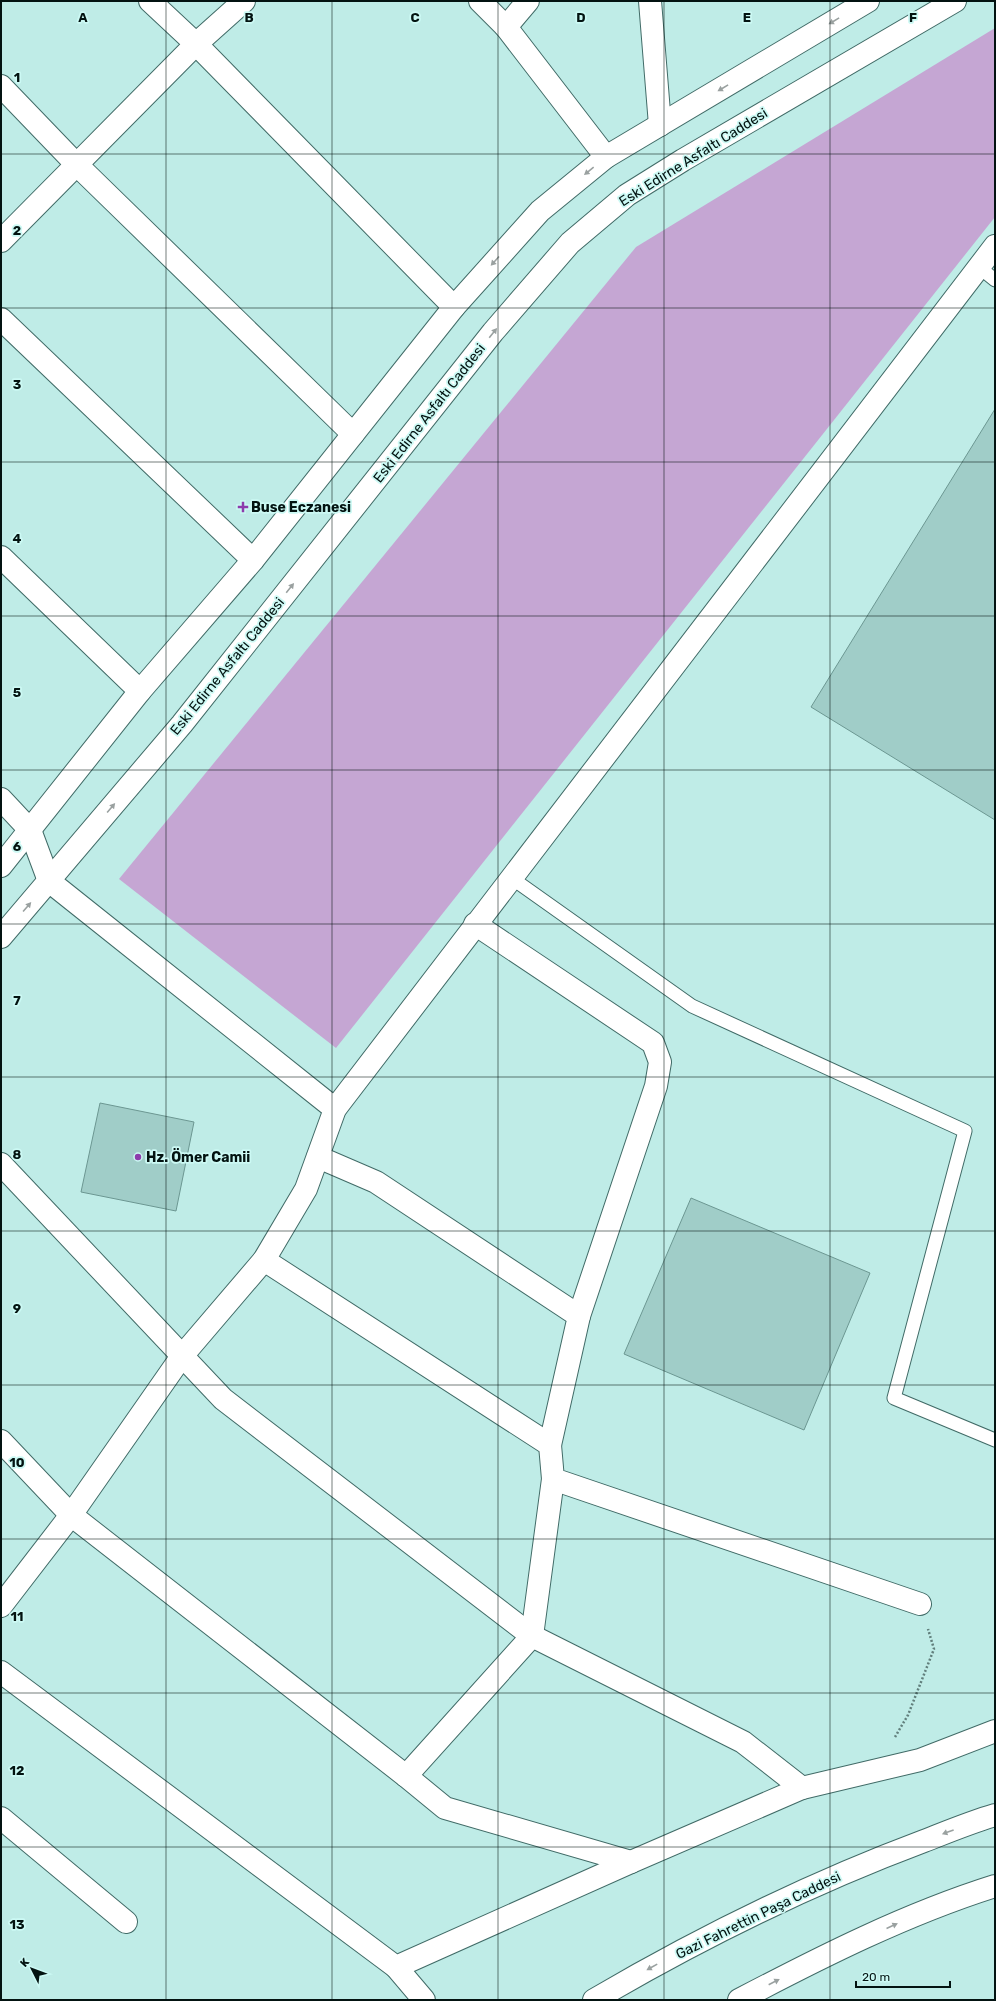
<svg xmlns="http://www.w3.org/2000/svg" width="996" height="2001" viewBox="0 0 996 2001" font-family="Rubik,sans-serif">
  <rect width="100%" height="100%" fill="#bfece7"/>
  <!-- green -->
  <polygon fill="#c5a6d3" points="995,28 995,217 336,1048 119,879 636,247"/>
  <!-- building -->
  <g fill="#a0cdc8" stroke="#6c9792">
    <polygon points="995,409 995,820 811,707"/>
    <polygon points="100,1103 194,1122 176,1211 81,1192"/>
    <polygon points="691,1198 870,1273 804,1430 624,1354"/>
  </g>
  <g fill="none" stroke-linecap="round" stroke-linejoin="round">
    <!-- service casing -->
    <g stroke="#416b67" stroke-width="15">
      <g id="service">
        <polyline points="979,267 995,280"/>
        <polyline points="513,879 692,1006 965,1131 894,1398 995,1440"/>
      </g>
    </g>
    <!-- minor casing -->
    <g stroke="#416b67" stroke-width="24">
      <g id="minor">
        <polyline points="150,1 196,44 454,307"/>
        <polyline points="480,1 506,27 606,157"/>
        <polyline points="650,1 660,125"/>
        <polyline points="506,27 528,1"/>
        <polyline points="1,86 76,164 353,434"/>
        <polyline points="1,241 196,44 244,1"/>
        <polyline points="1,319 253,560"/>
        <polyline points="1,557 140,691"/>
        <polyline points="1,799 30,830"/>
        <polyline points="49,881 335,1109"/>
        <polyline points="475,924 653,1043 660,1062 656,1086 579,1316"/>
        <polyline points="318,1157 376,1182 579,1316 550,1445"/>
        <polyline points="1,1164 223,1399 532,1636 743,1742 802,1788"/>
        <polyline points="264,1260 550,1445 553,1479 920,1604"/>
        <polyline points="1,1441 71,1515 406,1776 445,1808 631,1862"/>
        <polyline points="1,1606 71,1515 182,1356 264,1260 306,1189 335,1109 995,246"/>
        <polyline points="406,1776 532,1636 553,1479"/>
        <polyline points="1,1818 126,1922"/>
        <polyline points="396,1967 424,2000"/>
      </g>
    </g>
    <!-- tertiary casing -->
    <g stroke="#416b67" stroke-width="24">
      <polyline id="tertiary" points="1,1672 396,1967 631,1862 802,1788 920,1760 995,1731"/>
    </g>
    <!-- primary casing -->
    <g stroke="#416b67" stroke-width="24">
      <g id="primary">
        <polyline points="30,830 49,881"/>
        <polyline points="1,866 140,691 253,560 454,307 540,211 606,157 868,1"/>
        <polyline points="1,937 182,724 493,332 570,243 627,195 683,160 955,1"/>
      </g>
    </g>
    <!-- trunk casing -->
    <g stroke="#416b67" stroke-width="24">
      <g id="trunk">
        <path d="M594 2000C700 1938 809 1884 924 1841 947 1832 971 1822 995 1815"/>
        <path d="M739 2000C821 1957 906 1914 995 1886"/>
      </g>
    </g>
    <!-- path -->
    <polyline stroke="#617f7c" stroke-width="2.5" stroke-dasharray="2 2" stroke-linecap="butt" points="895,1737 908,1715 934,1649 928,1629"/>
    <!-- service -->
    <use href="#service" stroke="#fff" stroke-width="13"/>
    <!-- minor -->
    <use href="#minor" stroke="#fff" stroke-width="22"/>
    <!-- tertiary -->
    <use href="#tertiary" stroke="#fff" stroke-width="22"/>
    <!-- primary -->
    <use href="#primary" stroke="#fff" stroke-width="22"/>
    <!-- trunk -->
    <use href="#trunk" stroke="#fff" stroke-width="22"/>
  </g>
  <!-- one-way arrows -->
  <defs><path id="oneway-solid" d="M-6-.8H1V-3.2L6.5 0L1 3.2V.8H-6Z"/></defs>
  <g fill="#9aa1a0">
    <use href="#oneway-solid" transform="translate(834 21) rotate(149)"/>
    <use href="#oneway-solid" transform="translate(723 88) rotate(149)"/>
    <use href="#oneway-solid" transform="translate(589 171) rotate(141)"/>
    <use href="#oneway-solid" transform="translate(495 261) rotate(132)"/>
    <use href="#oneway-solid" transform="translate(493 333) rotate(-51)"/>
    <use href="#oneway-solid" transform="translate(290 588) rotate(-51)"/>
    <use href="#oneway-solid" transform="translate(111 808) rotate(-50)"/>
    <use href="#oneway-solid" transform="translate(27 907) rotate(-49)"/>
    <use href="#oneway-solid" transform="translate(948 1832) rotate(160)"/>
    <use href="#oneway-solid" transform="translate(892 1926) rotate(-24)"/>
    <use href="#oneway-solid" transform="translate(652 1967) rotate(151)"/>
    <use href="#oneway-solid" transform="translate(774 1982) rotate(-27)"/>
  </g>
  <!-- grid -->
  <path fill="none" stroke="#031311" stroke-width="1" stroke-opacity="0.55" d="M166 1V2000M332 1V2000M498 1V2000M664 1V2000M830 1V2000M1 154H995M1 308H995M1 462H995M1 616H995M1 770H995M1 924H995M1 1077H995M1 1231H995M1 1385H995M1 1539H995M1 1693H995M1 1847H995"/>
  <!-- markers -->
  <g fill="#8d3cac" stroke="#ccf9f4" stroke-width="1.5">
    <path d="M241 501h4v4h4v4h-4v4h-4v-4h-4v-4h4z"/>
    <circle cx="138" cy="1157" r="4"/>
  </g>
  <g text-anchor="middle" stroke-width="3.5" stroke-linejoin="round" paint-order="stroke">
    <!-- street labels -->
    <g font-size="14" fill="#031311" stroke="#ccf9f4">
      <text transform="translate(693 157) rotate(-32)" y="5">Eski Edirne Asfaltı Caddesi</text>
      <text transform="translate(429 413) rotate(-52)" y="5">Eski Edirne Asfaltı Caddesi</text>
      <text transform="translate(227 666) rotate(-51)" y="5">Eski Edirne Asfaltı Caddesi</text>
      <text transform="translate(758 1915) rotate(-26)" y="5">Gazi Fahrettin Paşa Caddesi</text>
    </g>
    <!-- poi labels -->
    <g font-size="14" font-weight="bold" fill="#031311" stroke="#ccf9f4" text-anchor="start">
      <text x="251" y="512">Buse Eczanesi</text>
      <text x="146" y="1162">Hz. Ömer Camii</text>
    </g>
  </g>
  <g font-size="13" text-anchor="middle" font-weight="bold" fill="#031311" stroke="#ccf9f4" stroke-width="3.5" stroke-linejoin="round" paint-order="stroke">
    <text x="83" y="22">A</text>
    <text x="249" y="22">B</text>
    <text x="415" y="22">C</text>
    <text x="581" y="22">D</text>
    <text x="747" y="22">E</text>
    <text x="913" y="22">F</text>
    <text x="17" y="82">1</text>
    <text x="17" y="235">2</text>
    <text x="17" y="389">3</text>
    <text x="17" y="543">4</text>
    <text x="17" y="697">5</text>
    <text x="17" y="851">6</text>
    <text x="17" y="1005">7</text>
    <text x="17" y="1159">8</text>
    <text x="17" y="1313">9</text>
    <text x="17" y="1467">10</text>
    <text x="17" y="1621">11</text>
    <text x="17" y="1775">12</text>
    <text x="17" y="1929">13</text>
  </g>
  <!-- border -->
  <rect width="996" height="2001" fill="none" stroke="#031311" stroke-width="4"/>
  <!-- north arrow -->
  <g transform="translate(32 1969) rotate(312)" stroke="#ccf9f4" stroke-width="3" paint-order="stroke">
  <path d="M0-3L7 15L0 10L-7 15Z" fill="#031311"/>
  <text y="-6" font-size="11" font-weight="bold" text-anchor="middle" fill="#031311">K</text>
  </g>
  <!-- scale -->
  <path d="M856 1981v6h94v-6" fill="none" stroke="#031311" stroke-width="2"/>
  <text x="862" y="1981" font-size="12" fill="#031311" stroke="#ccf9f4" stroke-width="3" paint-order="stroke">20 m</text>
</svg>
